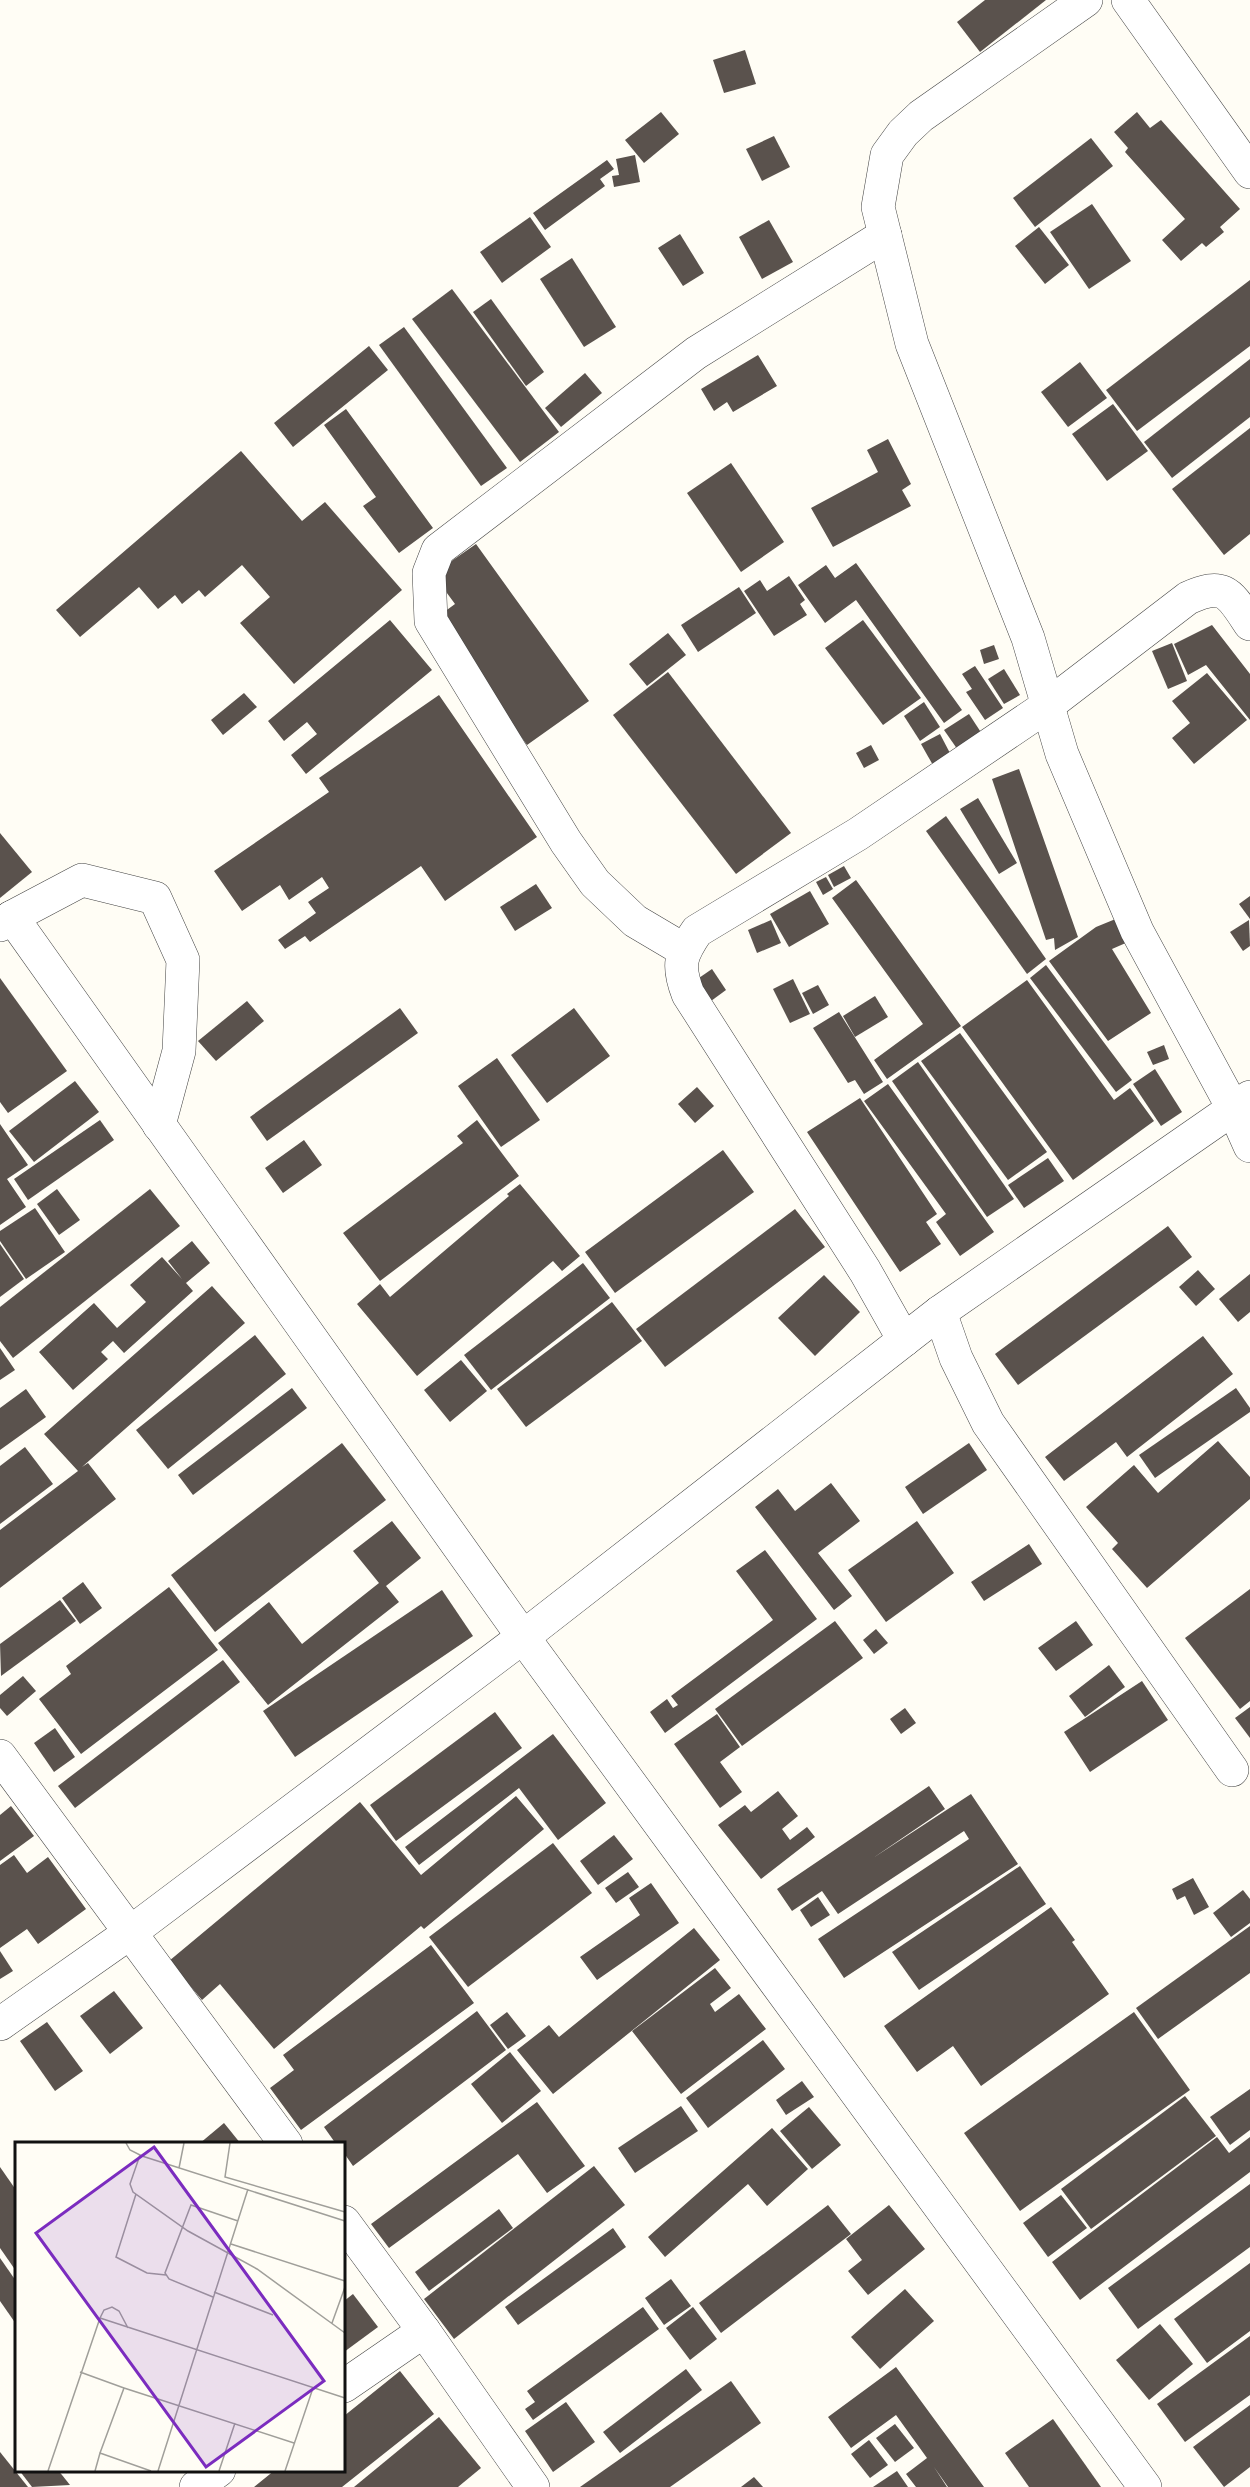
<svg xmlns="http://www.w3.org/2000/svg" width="1250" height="2487" viewBox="0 0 1250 2487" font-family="'IBM Plex Serif',serif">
  <rect width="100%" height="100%" fill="#fffdf5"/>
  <!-- building -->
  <g fill="#5a524d">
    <polygon points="985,0 1046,0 980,52 957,22"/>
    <polygon points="745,50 756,84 724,93 713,60"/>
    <polygon points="661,112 679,134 644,163 625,140"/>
    <polygon points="1137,112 1150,128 1161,120 1240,209 1220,227 1224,232 1206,247 1202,243 1181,261 1162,240 1185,219 1125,152 1128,148 1114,132"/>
    <polygon points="774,136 790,167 762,181 746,149"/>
    <polygon points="1091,138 1113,166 1035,227 1013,198"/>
    <polygon points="635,155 640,182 614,187 612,176 619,175 616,159"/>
    <polygon points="607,160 614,169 600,179 605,186 545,230 533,213"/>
    <polygon points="1092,204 1131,261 1089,289 1050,232"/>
    <polygon points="530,217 551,247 502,283 480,252"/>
    <polygon points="769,220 793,262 762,279 739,237"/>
    <polygon points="1039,227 1069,265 1045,284 1015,246"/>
    <polygon points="680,234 704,273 683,286 658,248"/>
    <polygon points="572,258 616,327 584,347 540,279"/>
    <polygon points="1250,280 1250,346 1137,431 1106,390"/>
    <polygon points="452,289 559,432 520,462 412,319"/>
    <polygon points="491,299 544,372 526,386 473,312"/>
    <polygon points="404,327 507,468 481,486 379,345"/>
    <polygon points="369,346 388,370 293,447 274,423"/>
    <polygon points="758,355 777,386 733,412 727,402 714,411 701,389"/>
    <polygon points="1250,359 1250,417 1172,478 1144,442"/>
    <polygon points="1080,362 1107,398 1068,427 1041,392"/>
    <polygon points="585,373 602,393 561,427 545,408"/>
    <polygon points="1113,404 1148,451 1107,481 1072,434"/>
    <polygon points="346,409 433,528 399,553 363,506 376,497 324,425"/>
    <polygon points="1250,428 1250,534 1224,555 1172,489"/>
    <polygon points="888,439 911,484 902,490 911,506 833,547 811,508 878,472 867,450"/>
    <polygon points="241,451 302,521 325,502 402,590 294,684 240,623 270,597 242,565 205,597 199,590 182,604 175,595 158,609 139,587 80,637 56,610"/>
    <polygon points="731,463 784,542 741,572 687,493"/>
    <polygon points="476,544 589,701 527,745 436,618 455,604 433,574"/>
    <polygon points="856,563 962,710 944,723 856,600 825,623 798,585 826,565 835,578"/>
    <polygon points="789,576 805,600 800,604 807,615 774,636 744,591 760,580 767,591"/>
    <polygon points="739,587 756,613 698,652 681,625"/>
    <polygon points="390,620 432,670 306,774 291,755 317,734 307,722 284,741 268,721"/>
    <polygon points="863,620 921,698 883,725 825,648"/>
    <polygon points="1212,625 1250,674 1250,720 1206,665 1188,675 1174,644"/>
    <polygon points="668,633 686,655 647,686 629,664"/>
    <polygon points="1172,643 1187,681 1168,689 1152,651"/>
    <polygon points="994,645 999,659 984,664 980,650"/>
    <polygon points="975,666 1003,708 985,720 966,692 972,689 962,674"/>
    <polygon points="1004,669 1020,695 1004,704 988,679"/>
    <polygon points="668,672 791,833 736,874 613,715"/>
    <polygon points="1207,673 1247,720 1194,764 1172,738 1190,723 1172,701"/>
    <polygon points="244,693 257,707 223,735 211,720"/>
    <polygon points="439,695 537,837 445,901 421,866 310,942 305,936 285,949 278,940 316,913 308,902 329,888 322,877 289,900 280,885 242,911 214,871 329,792 319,778"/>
    <polygon points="924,702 940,727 920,741 904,716"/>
    <polygon points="969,714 984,737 960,753 944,730"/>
    <polygon points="940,734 952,757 934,767 921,744"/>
    <polygon points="871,745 879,760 864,768 856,753"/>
    <polygon points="1019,769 1078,937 1055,950 1054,938 1046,940 992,779"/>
    <polygon points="978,798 1017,863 999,874 960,809"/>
    <polygon points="946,816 1046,959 1027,974 926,831"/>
    <polygon points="0,833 32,872 0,898"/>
    <polygon points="844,866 851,878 834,887 828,875"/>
    <polygon points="826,877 833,889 823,895 816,882"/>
    <polygon points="856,880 961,1026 887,1079 874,1060 923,1024 832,898"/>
    <polygon points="536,884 552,908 515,931 500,907"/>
    <polygon points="810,891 829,924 789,947 770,914"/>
    <polygon points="1250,896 1250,919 1239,904"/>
    <polygon points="1118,918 1128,942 1112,949 1151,1013 1108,1041 1049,961 1096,927"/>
    <polygon points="771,920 781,943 757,953 748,930"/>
    <polygon points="1249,920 1250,946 1243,951 1230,932"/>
    <polygon points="1046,965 1132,1080 1116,1092 1030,978"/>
    <polygon points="712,969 726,990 711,1001 696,980"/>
    <polygon points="0,978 67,1071 8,1113 0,1102"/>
    <polygon points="793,979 810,1014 790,1023 773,989"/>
    <polygon points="1027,980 1114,1100 1130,1088 1154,1121 1073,1180 962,1027"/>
    <polygon points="818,985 829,1005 813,1014 802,993"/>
    <polygon points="875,996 888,1017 855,1037 843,1016"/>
    <polygon points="247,1001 264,1021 216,1061 198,1041"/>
    <polygon points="400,1008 418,1033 267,1141 250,1117"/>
    <polygon points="574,1008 610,1056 547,1103 511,1055"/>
    <polygon points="839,1012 883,1082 864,1094 855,1080 848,1083 813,1028"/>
    <polygon points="960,1033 1047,1152 1008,1180 921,1061"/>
    <polygon points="1164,1045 1169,1059 1153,1065 1147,1052"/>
    <polygon points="497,1058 540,1120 501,1147 458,1086"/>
    <polygon points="918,1062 1014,1199 987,1217 892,1081"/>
    <polygon points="1155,1069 1182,1112 1161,1126 1133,1084"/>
    <polygon points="75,1081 99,1112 34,1162 9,1131"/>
    <polygon points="888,1084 994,1232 960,1256 936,1222 946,1214 864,1101"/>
    <polygon points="697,1087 714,1106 695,1123 678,1104"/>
    <polygon points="860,1098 937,1214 926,1222 941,1244 900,1272 807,1132"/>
    <polygon points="100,1120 114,1140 28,1200 14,1179"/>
    <polygon points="477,1120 519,1176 380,1281 343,1233 463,1143 457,1136"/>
    <polygon points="0,1124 28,1165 7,1179 26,1207 0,1225"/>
    <polygon points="304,1140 322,1165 283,1193 265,1168"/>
    <polygon points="723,1150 754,1192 615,1293 585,1252"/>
    <polygon points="1048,1158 1064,1181 1024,1208 1008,1185"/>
    <polygon points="520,1184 580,1256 562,1271 553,1261 417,1376 357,1304 380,1284 390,1297 509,1196 507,1194"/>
    <polygon points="57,1189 80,1220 59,1235 37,1204"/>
    <polygon points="150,1189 180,1226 13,1358 0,1341 0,1307"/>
    <polygon points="35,1208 65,1252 26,1279 0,1241 0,1231"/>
    <polygon points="795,1209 825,1247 665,1367 636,1329"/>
    <polygon points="1168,1226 1192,1257 1018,1385 995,1354"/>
    <polygon points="192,1241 210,1263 186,1283 193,1291 124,1353 113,1341 101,1352 108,1359 73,1390 39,1352 94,1303 117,1328 146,1302 130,1285 162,1257 182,1279 168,1261"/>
    <polygon points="0,1244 24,1279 0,1297"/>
    <polygon points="583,1263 610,1298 491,1390 464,1355"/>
    <polygon points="1198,1270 1215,1289 1196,1306 1179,1287"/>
    <polygon points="1250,1274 1250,1312 1238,1322 1219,1299"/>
    <polygon points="824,1275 860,1312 815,1356 778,1318"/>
    <polygon points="212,1286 245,1323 82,1467 88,1463 116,1499 0,1588 0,1530 78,1471 44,1434"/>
    <polygon points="612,1302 642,1341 526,1427 497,1389"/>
    <polygon points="255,1335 286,1374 168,1469 136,1430"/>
    <polygon points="1203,1336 1233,1374 1127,1457 1116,1442 1064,1481 1045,1457"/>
    <polygon points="0,1348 15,1370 0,1380"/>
    <polygon points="461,1360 487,1391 450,1422 424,1390"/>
    <polygon points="292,1388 307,1408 193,1495 178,1475"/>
    <polygon points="1236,1388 1250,1408 1250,1412 1155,1478 1139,1455"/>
    <polygon points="26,1389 46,1417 0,1450 0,1408"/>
    <polygon points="1218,1441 1250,1477 1250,1499 1147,1588 1112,1549 1118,1543 1086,1507 1134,1465 1158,1493"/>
    <polygon points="342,1443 386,1500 215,1632 171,1575"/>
    <polygon points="969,1443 987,1470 923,1514 905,1487"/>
    <polygon points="25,1447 53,1484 0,1524 0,1466"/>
    <polygon points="831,1483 860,1521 818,1553 852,1596 834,1610 755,1507 778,1489 795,1511"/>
    <polygon points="392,1521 421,1558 386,1586 399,1602 268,1705 218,1643 269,1602 302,1644 379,1583 353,1551"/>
    <polygon points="917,1521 954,1573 886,1622 848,1570"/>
    <polygon points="1029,1544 1042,1564 984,1601 971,1582"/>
    <polygon points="765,1550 817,1619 665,1733 650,1712 667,1699 673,1708 678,1705 671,1696 773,1620 736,1571"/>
    <polygon points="83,1582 102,1608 80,1624 62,1598"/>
    <polygon points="169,1587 218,1650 81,1754 39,1699 71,1674 66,1666"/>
    <polygon points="1250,1589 1250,1701 1240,1709 1185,1638"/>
    <polygon points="442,1590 473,1636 295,1757 263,1711"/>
    <polygon points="60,1600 76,1621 1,1676 0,1644"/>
    <polygon points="835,1621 863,1658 742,1746 715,1709"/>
    <polygon points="1076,1621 1093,1645 1056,1671 1038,1648"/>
    <polygon points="876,1629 888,1643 874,1654 863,1640"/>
    <polygon points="223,1660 240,1682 75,1808 58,1786"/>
    <polygon points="1109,1665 1125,1687 1085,1717 1069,1696"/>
    <polygon points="23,1676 36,1691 7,1716 0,1708 0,1695"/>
    <polygon points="1142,1681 1168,1720 1090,1772 1064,1732"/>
    <polygon points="1250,1707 1250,1738 1235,1718"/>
    <polygon points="905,1708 916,1723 901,1734 890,1719"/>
    <polygon points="495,1712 522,1748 396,1841 370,1805"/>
    <polygon points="717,1714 740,1747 720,1762 742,1792 720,1808 674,1744"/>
    <polygon points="55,1728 75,1757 54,1772 34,1743"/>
    <polygon points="553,1734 606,1803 558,1840 519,1788 419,1865 405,1847"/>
    <polygon points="929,1786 945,1809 873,1858 971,1794 1018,1864 844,1978 818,1939 969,1839 964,1831 838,1914 822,1891 792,1911 777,1889"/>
    <polygon points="778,1791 798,1816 782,1829 790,1840 807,1827 815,1837 761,1879 718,1825 745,1805 751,1812"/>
    <polygon points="516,1796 544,1829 424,1929 421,1926 274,2049 220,1984 202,2000 169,1961 360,1802 421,1875"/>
    <polygon points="11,1806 34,1836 0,1861 0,1815"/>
    <polygon points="614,1835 633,1859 598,1885 580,1861"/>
    <polygon points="553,1843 592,1893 468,1987 429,1937"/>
    <polygon points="14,1855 27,1873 48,1857 86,1909 38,1944 27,1929 0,1948 0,1865"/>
    <polygon points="1020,1866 1046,1904 919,1990 892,1952"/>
    <polygon points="628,1872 639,1887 616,1903 605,1888"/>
    <polygon points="1193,1878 1209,1907 1194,1915 1185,1896 1177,1900 1172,1889"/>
    <polygon points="651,1883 679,1923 597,1980 580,1957 640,1915 629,1898"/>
    <polygon points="1243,1890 1250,1899 1250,1923 1231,1937 1213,1913"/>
    <polygon points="818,1897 830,1915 811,1927 800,1910"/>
    <polygon points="1051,1907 1075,1940 1072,1942 1109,1994 981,2086 953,2046 917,2072 884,2026"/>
    <polygon points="1250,1926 1250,1973 1158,2039 1136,2008"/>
    <polygon points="694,1928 720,1960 553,2094 517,2050 549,2025 559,2037"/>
    <polygon points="431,1945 474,2003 301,2130 270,2088 294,2070 283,2055"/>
    <polygon points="0,1951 13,1971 0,1979"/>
    <polygon points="715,1968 731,1988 710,2004 715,2012 739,1994 766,2029 681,2094 632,2031"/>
    <polygon points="114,1991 143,2028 110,2054 80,2016"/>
    <polygon points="477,2011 506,2050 353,2166 344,2153 344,2144 336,2144 324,2127"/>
    <polygon points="507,2012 526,2036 508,2049 490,2025"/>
    <polygon points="1134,2012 1190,2090 1020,2211 964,2133"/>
    <polygon points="47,2022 83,2071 55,2091 20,2041"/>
    <polygon points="763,2040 785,2069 708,2128 686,2098"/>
    <polygon points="510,2052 541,2091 502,2123 471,2084"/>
    <polygon points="802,2081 814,2097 786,2115 776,2100"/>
    <polygon points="1250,2089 1250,2130 1230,2145 1210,2117"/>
    <polygon points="1185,2096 1216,2136 1091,2229 1061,2189"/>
    <polygon points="537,2102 585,2166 547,2193 518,2154 389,2248 371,2224"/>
    <polygon points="681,2106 698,2131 635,2173 618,2148"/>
    <polygon points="809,2107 841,2145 812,2169 780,2131"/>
    <polygon points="224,2123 241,2144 199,2144"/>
    <polygon points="772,2128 808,2169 767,2206 748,2184 665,2257 648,2237"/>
    <polygon points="1217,2137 1229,2153 1250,2137 1250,2172 1080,2300 1052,2262"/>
    <polygon points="594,2166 625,2205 454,2339 424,2299"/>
    <polygon points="0,2167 16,2190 16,2271 0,2248"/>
    <polygon points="1250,2184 1250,2247 1138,2329 1108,2288"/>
    <polygon points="1061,2195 1087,2228 1048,2257 1023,2223"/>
    <polygon points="828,2205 851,2234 721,2333 699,2303"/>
    <polygon points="889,2205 925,2249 868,2295 848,2271 862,2260 846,2239"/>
    <polygon points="499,2209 513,2228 429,2291 415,2272"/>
    <polygon points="613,2228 626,2247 518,2325 505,2307"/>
    <polygon points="0,2258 16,2281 16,2324 0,2301"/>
    <polygon points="1250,2263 1250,2331 1207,2363 1174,2319"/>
    <polygon points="671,2279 691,2306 664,2325 645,2298"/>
    <polygon points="905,2289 934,2321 880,2369 851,2337"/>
    <polygon points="353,2294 378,2327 344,2352 344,2301"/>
    <polygon points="643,2307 659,2329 533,2420 525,2409 535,2402 527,2391"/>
    <polygon points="693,2307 717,2339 690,2360 666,2328"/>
    <polygon points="1160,2324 1193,2364 1149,2400 1116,2360"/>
    <polygon points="1250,2336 1250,2395 1185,2442 1157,2404"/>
    <polygon points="896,2367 984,2487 948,2487 934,2467 947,2487 916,2487 906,2474 927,2458 896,2415 851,2448 828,2417"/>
    <polygon points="686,2369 702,2390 620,2453 603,2432"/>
    <polygon points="400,2371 434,2414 342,2487 254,2487 275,2470 344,2470 344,2416"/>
    <polygon points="731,2381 761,2423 670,2487 580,2487"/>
    <polygon points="566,2402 595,2442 553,2472 525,2431"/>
    <polygon points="1250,2405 1250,2467 1224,2487 1193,2447"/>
    <polygon points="439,2417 481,2468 458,2487 354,2487"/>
    <polygon points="1053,2419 1101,2487 1029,2487 1005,2453"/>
    <polygon points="895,2424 914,2448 895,2462 876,2438"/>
    <polygon points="869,2440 888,2465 870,2478 851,2454"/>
    <polygon points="0,2452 28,2487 0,2487"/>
    <polygon points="19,2470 58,2470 70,2485 32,2487"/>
    <polygon points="897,2471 908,2487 873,2487"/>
    <polygon points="754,2477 763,2487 741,2487"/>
  </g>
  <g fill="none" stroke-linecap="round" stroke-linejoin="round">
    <!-- minor casing -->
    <g stroke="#444" stroke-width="34">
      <g id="minor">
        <polyline points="1086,0 921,116 903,133 887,155 878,207 912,344 1028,638 1062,754 1137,931 1234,1110 1250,1146"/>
        <polyline points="1128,0 1250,172"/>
        <polyline points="12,917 82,880 155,898 183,960 179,1051 159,1125"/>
        <polyline points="0,925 12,917 523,1637 1145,2487"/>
        <polyline points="684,950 635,921 595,883 566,842 431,621 429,573 438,550 696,353 885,235"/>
        <polyline points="940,1312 956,1358 988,1423 1232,1770"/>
        <path d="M904 1340 865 1271 688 994C677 965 680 956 697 931L858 834 1047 706 1188 598C1225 581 1230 594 1250 624"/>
        <polyline points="0,1756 286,2144"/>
        <polyline points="0,2024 131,1932 523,1637 940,1312 1250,1097"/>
        <polyline points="344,2222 424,2331 533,2487"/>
        <polyline points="344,2386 424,2331"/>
        <polyline points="196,2487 219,2470"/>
      </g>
    </g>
    <!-- minor -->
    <use href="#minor" stroke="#fff" stroke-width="33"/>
  </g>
  <!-- overview -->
  <g transform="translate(15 2142)">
    <rect width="330" height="330" fill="#fffdf5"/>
    <path fill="none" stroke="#a09f9a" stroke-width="1.5" d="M111 1 115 8 127 14 330 79M215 1 210 35 330 70M125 13 115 42 118 50 173 89 242 127 330 191M164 26 169 1M121 52 101 115 132 131 151 133M216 102 330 139M199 150 258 173M198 155 154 137 150 131 176 63 223 79M85 176 89 168 97 165 104 169 113 186M317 181 330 145M65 230 109 246M85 311 109 246 279 301M33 329 85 176 330 256M80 329 85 311 136 329M143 329 233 47M204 329 220 281M270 329 298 246"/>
    <path fill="#7b2cbf" fill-opacity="0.15" stroke="#7b2cbf" stroke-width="3" d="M139 5 309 239 191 325 21 91Z"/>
    <rect width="330" height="330" fill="none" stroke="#111" stroke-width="3"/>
  </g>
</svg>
